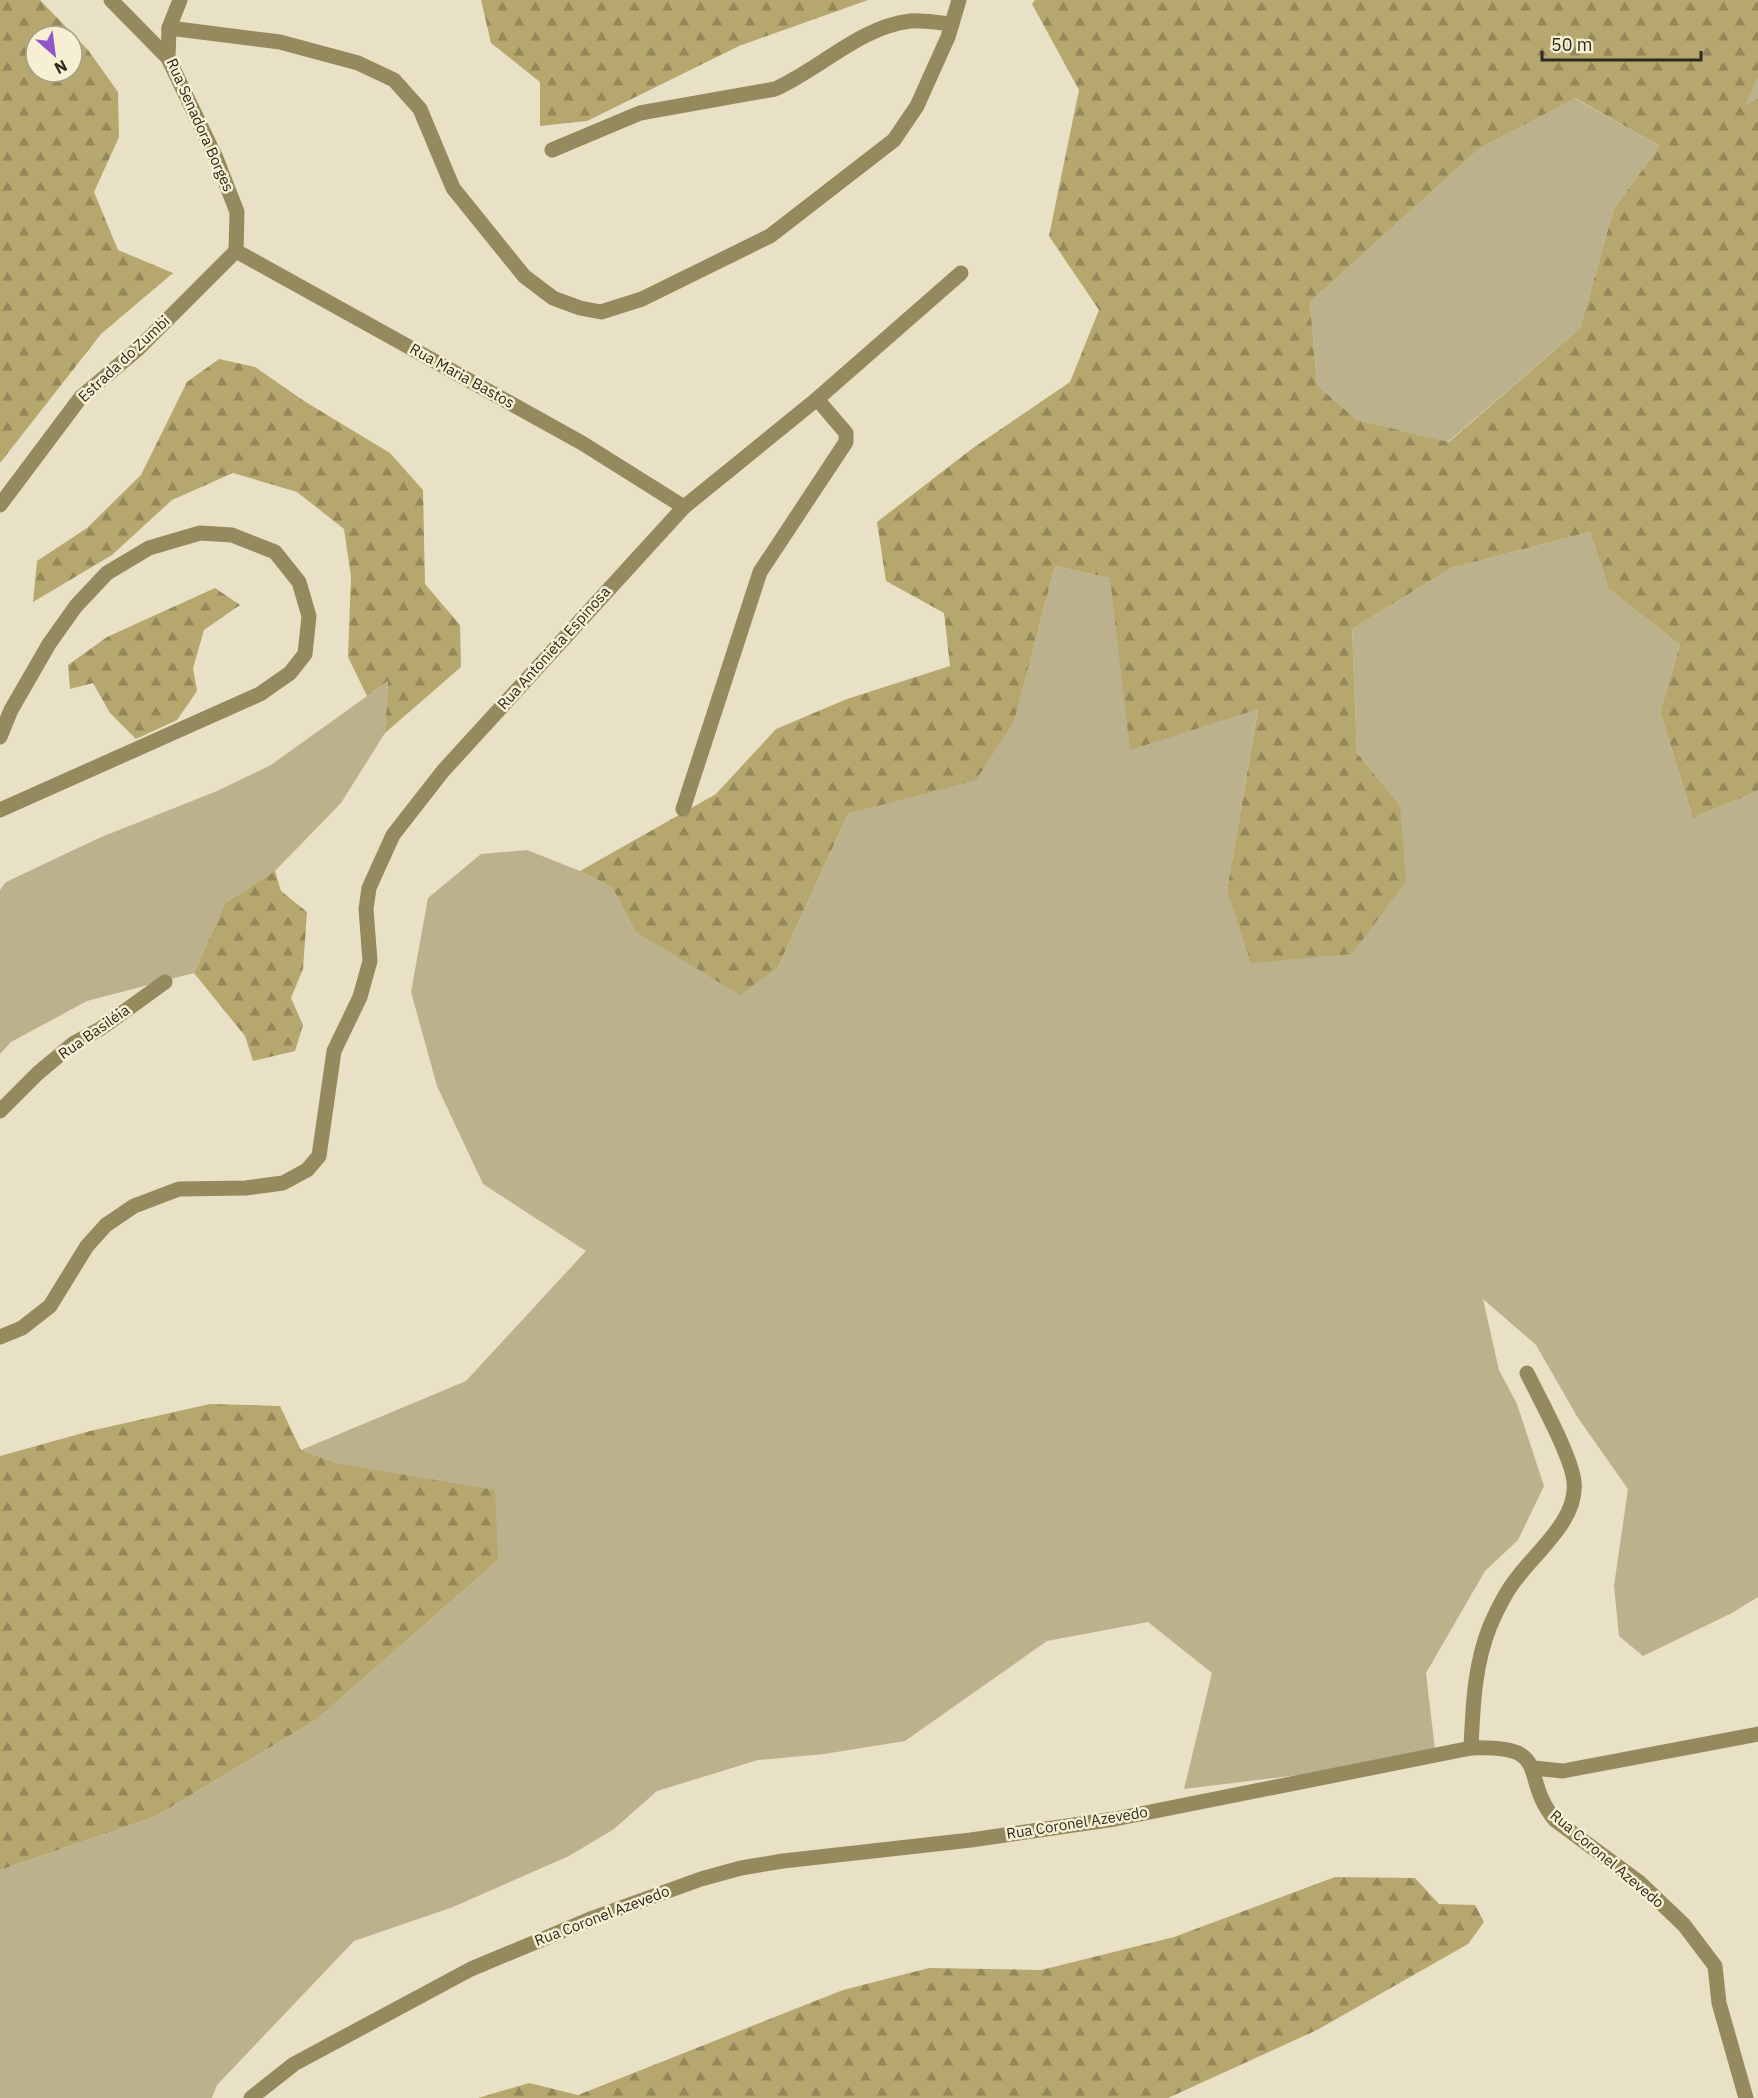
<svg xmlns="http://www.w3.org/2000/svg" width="1758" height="2098" viewBox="0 0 1758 2098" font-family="'IBM Plex Sans',sans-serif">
  <defs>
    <pattern id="forest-firs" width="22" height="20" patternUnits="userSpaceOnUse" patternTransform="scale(1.5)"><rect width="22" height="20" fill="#b6a76e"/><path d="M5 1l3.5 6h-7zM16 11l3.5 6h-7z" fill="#94885a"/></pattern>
  </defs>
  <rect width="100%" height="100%" fill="#e9e1c5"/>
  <!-- green -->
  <g fill="#bbb18d">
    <polygon points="1758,77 1758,99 1744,106"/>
    <polygon points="1574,98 1660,146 1614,208 1580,328 1448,442 1357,420 1317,385 1310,302 1480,148"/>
    <polygon points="1590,532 1609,589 1680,645 1660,712 1693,818 1758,791 1758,1597 1732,1613 1643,1656 1619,1636 1614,1586 1628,1489 1578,1418 1536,1345 1483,1299 1499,1370 1517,1404 1544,1486 1518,1540 1485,1571 1426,1673 1436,1758 1184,1789 1212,1673 1148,1622 1047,1641 905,1741 824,1754 758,1760 657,1791 614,1829 569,1856 453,1907 354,1941 217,2085 212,2098 0,2098 0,1870 154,1817 316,1720 498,1560 340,1464 301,1450 466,1381 586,1251 483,1184 437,1086 411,992 428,898 481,854 527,850 580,871 612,887 635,931 778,967 848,814 976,779 1014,722 1055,566 1110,578 1258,708 1227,890 1400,805 1357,753 1352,629 1451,568"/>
    <polygon points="388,681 385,733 341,803 275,871 225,903 194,973 87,1001 11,1042 0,1054 0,890 6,882 99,838 217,791 271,765"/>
  </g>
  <!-- forest -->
  <g fill="url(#forest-firs)" fill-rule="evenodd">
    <path d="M0 0H40L88 50 118 92 119 137 94 192 118 250 173 273 101 334 0 463ZM36 36H72V72H36Z"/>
    <polygon points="481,0 868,0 739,46 587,121 540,126 540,82 491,43"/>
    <path d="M1035 0H1758V77L1745 105 1758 99V791L1693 818 1660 712 1680 645 1609 589 1590 532 1451 568 1352 629 1357 753 1400 805 1406 881 1352 954 1251 963 1227 890 1258 709 1130 750 1110 578 1055 566 1014 722 976 780 848 814 778 967 740 995 635 931 612 887 580 871 716 794 776 729 847 699 950 666 944 613 886 581 877 522 973 448 1070 382 1099 310 1049 236 1079 90 1032 4ZM1575 98 1660 146 1614 208 1580 328 1449 442 1357 420 1317 385 1310 302 1480 148Z"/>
    <polygon points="219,359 255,367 304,401 390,453 423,490 425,584 460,625 461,667 385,733 388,681 367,696 348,657 351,577 344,529 297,492 233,473 172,500 112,555 33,602 37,561 87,528 141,475 187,382"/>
    <polygon points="215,588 240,605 204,630 193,668 197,691 177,720 136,739 110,713 93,683 70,689 68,665 107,637"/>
    <polygon points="275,871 281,891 307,912 303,969 291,998 303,1025 295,1051 253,1061 245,1036 194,973 225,903"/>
    <polygon points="210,1404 280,1406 301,1450 340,1464 495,1490 498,1560 316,1720 154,1817 0,1870 0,1456 90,1431"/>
    <polygon points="1335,1877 1415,1878 1439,1904 1475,1905 1484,1922 1468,1944 1317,2030 1168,2098 478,2098 529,2083 578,2095 843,1990 929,1968 1041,1970 1174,1937"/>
  </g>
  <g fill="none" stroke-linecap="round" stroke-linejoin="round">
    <!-- minor -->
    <g stroke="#95895e" stroke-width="15">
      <polyline points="111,0 168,58"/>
      <polyline points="180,0 169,28 168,58 216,158 237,212 236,251"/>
      <polyline points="169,28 280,42 358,63 394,80 420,109 453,188 524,276 553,298 580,308 601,312 642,299 770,236 894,140 917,106 948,37 959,0"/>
      <path d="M552 150 640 113 775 89C820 69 860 27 910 21 923 20 939 23 952 24"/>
      <polyline points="236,251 582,443 684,507"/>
      <polyline points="0,505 81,397 139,348 236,251"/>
      <polyline points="0,737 11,710 49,644 76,606 107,573 149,548 200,533 232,535 275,552 299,582 309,616 305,654 290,673 260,694 0,810"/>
      <polyline points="683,809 760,572 846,442 846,433 817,399"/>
      <polyline points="0,1111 38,1073 74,1043 100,1029 165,982"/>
      <polyline points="0,1337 22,1328 50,1306 87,1246 106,1225 134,1206 179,1189 246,1188 283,1183 307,1170 319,1156 334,1051 360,997 370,961 366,909 369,888 393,835 443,771 684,507 817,399 961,273"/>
      <path d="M1471 1748C1473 1706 1474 1666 1490 1626 1497 1610 1506 1591 1517 1578 1537 1551 1578 1519 1574 1482 1572 1457 1539 1398 1527 1373"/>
      <polyline points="1533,1768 1563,1771 1758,1734"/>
      <path d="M251 2098 294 2064 471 1969 593 1918 701 1879 741 1868 783 1861 971 1840 1115 1819 1471 1748C1555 1745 1518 1775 1555 1820L1639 1882 1684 1925 1715 1966 1719 2003 1746 2098"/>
    </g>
  </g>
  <g text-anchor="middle" stroke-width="5" stroke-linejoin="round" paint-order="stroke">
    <!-- street labels -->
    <g font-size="15" fill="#2c2a1f" stroke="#f6efd2">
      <text transform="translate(200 125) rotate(66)" y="5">Rua Senadora Borges</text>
      <text transform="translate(124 359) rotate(-43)" y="5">Estrada do Zumbi</text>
      <text transform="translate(462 376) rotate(29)" y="5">Rua Maria Bastos</text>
      <text transform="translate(554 648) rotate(-48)" y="5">Rua Antonieta Espinosa</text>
      <text transform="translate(94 1032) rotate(-35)" y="5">Rua Basiléia</text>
      <text transform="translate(1077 1823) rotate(-9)" y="5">Rua Coronel Azevedo</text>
      <text transform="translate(1607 1859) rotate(40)" y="5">Rua Coronel Azevedo</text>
      <text transform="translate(602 1916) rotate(-21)" y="5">Rua Coronel Azevedo</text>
    </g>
  </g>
  <!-- north arrow -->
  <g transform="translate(54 54) rotate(152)"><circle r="28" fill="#f6efd2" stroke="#a5a08a" stroke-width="1.5"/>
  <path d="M0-4.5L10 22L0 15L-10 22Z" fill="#9155cc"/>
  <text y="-9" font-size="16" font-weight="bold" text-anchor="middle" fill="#2c2a1f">N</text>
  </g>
  <!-- scale -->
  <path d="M1542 51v9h159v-9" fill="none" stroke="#2c2a1f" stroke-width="3"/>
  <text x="1551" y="51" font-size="18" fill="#2c2a1f" stroke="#f6efd2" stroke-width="4.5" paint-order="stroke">50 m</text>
</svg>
